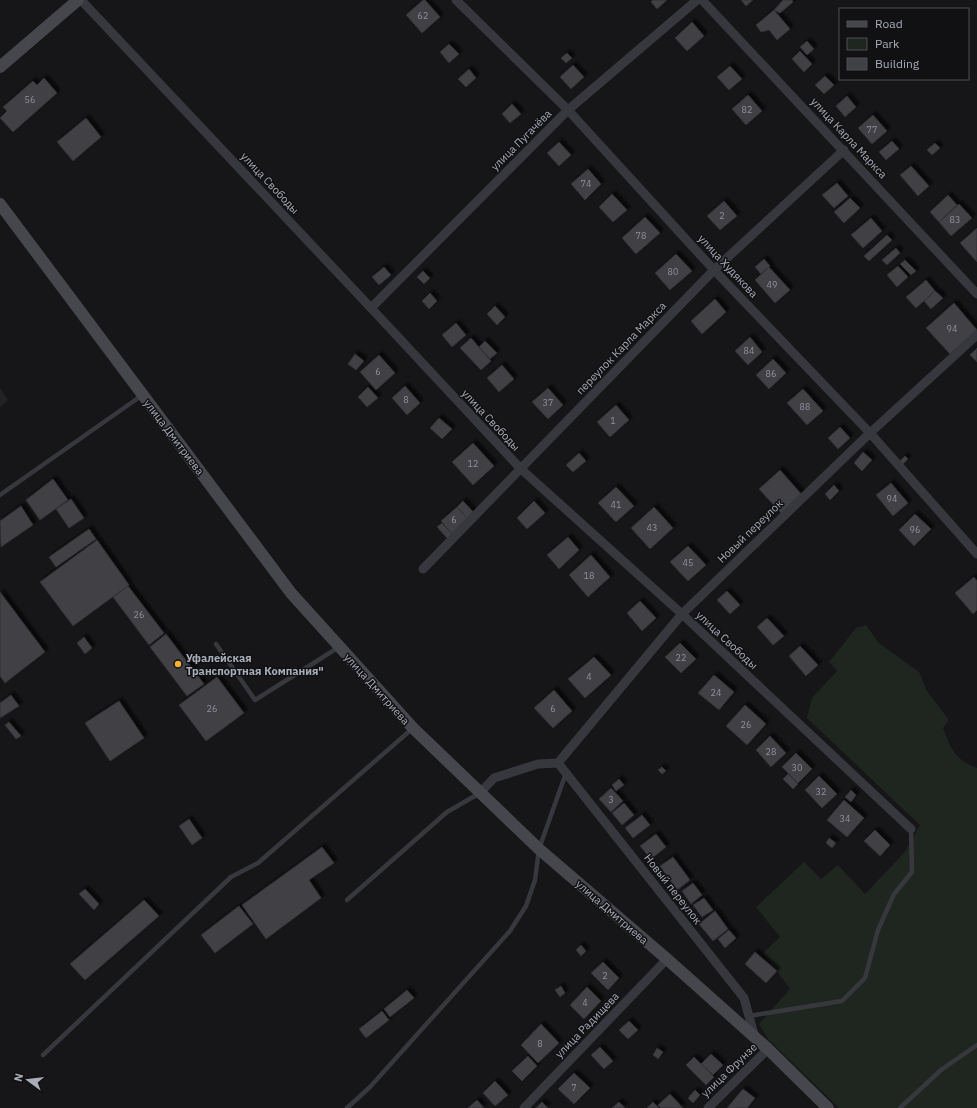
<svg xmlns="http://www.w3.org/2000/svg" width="977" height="1108" viewBox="0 0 977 1108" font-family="'IBM Plex Sans',sans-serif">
  <defs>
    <filter id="shadow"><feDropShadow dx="3.5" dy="-3.5" stdDeviation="1" flood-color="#0009"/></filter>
  </defs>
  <rect width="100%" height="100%" fill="#161618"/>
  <!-- built -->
  <polygon fill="#222225" points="0,388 8,400 0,407"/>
  <!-- green -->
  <path fill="#1e261f" d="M866 625 879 643 919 672 927 691 949 720 943 728C951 749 955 760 977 768V1108H839L768 1039 759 1024 790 989 763 953 780 937 756 907 804 862 821 879 838 865 865 894 905 852 920 825 807 718 812 698 837 671 829 662 856 628Z"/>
  <!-- building -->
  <g fill="#404145" stroke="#303034" filter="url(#shadow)">
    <polygon points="423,0 425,0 440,17 422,33 406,15"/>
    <polygon points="653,0 667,0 657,9 651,2"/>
    <polygon points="741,0 753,0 746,6"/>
    <polygon points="783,0 792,0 793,2 780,13 774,10"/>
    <polygon points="774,10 790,29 777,40 769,30 761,32 756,25"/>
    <polygon points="692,22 704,36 687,51 675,38"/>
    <polygon points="807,41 814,49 807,55 800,47"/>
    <polygon points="449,44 459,54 449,63 440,52"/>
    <polygon points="800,51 812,64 804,72 792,59"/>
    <polygon points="567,53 572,58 566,63 561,58"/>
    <polygon points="573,65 584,77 571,89 560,77"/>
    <polygon points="730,66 742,79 729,90 717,77"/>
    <polygon points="469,69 476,78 466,87 458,79"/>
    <polygon points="825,76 834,85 824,94 815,85"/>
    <polygon points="44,78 57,93 13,132 0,118 7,111 3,107 33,81 37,85"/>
    <polygon points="748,95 762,111 746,125 732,109"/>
    <polygon points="847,96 856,107 845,117 836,106"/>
    <polygon points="512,104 521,114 510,123 502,114"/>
    <polygon points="873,115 887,131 872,144 858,128"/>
    <polygon points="86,118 101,137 73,161 57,142"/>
    <polygon points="892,141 899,149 886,160 879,152"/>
    <polygon points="559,142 571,155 559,166 547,153"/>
    <polygon points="935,143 940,148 932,155 927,150"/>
    <polygon points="911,166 929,186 918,196 900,175"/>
    <polygon points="588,169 601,184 585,200 571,184"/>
    <polygon points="837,183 848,196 834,208 822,195"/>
    <polygon points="612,194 627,210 613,222 599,207"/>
    <polygon points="948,195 957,205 939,222 930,212"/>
    <polygon points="850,198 860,208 844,223 834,212"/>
    <polygon points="724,201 737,216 720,230 707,216"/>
    <polygon points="959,204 972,218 951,236 939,222"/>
    <polygon points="645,217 660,233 636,254 622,238"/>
    <polygon points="871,218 882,231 863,248 851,235"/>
    <polygon points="977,228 977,262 960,243"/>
    <polygon points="887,235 892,240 869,261 864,256"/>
    <polygon points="896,248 900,253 887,265 882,260"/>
    <polygon points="676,254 692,271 670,290 655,273"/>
    <polygon points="764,259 770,266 761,274 755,267"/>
    <polygon points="905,260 916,271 911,275 900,264"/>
    <polygon points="898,266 908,277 897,287 887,275"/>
    <polygon points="384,267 391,275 379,285 372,277"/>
    <polygon points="769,267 790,290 775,303 755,280"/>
    <polygon points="423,271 430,278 424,284 417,277"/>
    <polygon points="926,280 935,291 916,308 906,297"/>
    <polygon points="935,291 943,298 931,309 924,301"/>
    <polygon points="430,293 437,301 429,309 422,301"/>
    <polygon points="715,299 726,312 702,334 691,321"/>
    <polygon points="954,303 977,330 950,354 926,328"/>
    <polygon points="495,306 505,317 497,325 487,314"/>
    <polygon points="456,323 466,335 452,347 442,335"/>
    <polygon points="750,337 762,352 748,365 735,351"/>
    <polygon points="471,338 491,361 481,370 460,348"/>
    <polygon points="485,341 497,353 490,359 479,347"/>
    <polygon points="977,348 977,362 970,355"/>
    <polygon points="355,354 364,361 356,370 348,364"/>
    <polygon points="379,355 395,373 376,390 360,372"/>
    <polygon points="773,359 786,373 769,389 756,375"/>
    <polygon points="502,365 514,379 499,392 487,378"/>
    <polygon points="405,386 420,403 407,415 392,398"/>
    <polygon points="368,387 378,398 367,407 358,397"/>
    <polygon points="548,388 563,405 548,419 532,402"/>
    <polygon points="803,389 823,411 807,425 787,403"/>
    <polygon points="616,405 629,420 610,437 597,422"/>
    <polygon points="439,418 452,429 442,439 430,428"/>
    <polygon points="840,427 850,438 838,449 828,438"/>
    <polygon points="473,443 494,466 473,485 452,462"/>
    <polygon points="863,452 872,460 862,471 854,463"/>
    <polygon points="579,453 586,461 573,472 566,465"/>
    <polygon points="905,456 908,459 903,464 900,461"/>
    <polygon points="780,470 803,496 782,514 759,489"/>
    <polygon points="53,479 68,500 40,520 26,500"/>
    <polygon points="891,483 908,503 893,516 876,495"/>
    <polygon points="834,485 839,491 830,500 825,494"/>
    <polygon points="616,487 634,506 616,522 598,503"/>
    <polygon points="71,499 84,518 69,528 56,509"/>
    <polygon points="463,501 475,514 468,520 457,507"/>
    <polygon points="534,501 545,513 527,529 517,518"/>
    <polygon points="21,506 33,525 1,547 0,521"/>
    <polygon points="457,507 468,519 452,534 441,521"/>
    <polygon points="654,507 673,528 650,549 631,528"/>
    <polygon points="915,514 931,529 914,546 899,530"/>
    <polygon points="442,523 452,534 447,538 437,527"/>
    <polygon points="89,529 96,539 56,567 49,557"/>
    <polygon points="568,537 579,550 559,569 547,555"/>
    <polygon points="97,540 129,585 73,626 40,582"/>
    <polygon points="688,546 706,565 688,581 670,562"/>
    <polygon points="591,555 610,577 588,597 569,575"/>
    <polygon points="974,577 977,581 977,610 973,614 955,593"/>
    <polygon points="128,586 164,633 149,645 113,597"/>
    <polygon points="727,591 740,605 730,614 717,600"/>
    <polygon points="0,592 45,652 5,683 0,676"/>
    <polygon points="640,601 656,618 642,631 627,613"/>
    <polygon points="767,618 784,636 773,645 757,627"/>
    <polygon points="166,634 204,684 187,696 150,647"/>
    <polygon points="84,637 92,648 85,654 77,643"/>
    <polygon points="680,643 696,659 681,673 665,657"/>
    <polygon points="800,646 818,665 806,676 789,656"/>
    <polygon points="594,657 611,675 585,698 568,679"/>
    <polygon points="714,675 734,692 719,710 698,693"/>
    <polygon points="217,677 244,713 206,741 179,705"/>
    <polygon points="554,690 572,711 553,728 534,708"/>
    <polygon points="11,695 19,706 0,718 0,703"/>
    <polygon points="119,701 144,738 110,761 85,723"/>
    <polygon points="745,705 766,724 747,745 726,726"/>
    <polygon points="9,722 21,736 16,739 5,725"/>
    <polygon points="770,736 786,753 771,767 756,750"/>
    <polygon points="796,753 812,769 798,783 782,767"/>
    <polygon points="662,767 666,771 662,774 658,770"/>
    <polygon points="788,774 798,784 793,789 783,779"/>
    <polygon points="819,776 837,794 822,808 805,790"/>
    <polygon points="619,779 624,785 616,791 612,785"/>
    <polygon points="611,788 623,801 611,812 599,799"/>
    <polygon points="851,790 856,795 851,802 845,797"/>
    <polygon points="844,800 864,818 847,837 827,820"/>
    <polygon points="624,803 634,815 622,825 612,813"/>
    <polygon points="642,815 650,825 633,838 625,828"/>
    <polygon points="189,819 202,838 192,845 179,826"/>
    <polygon points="875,830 890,845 880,856 864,841"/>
    <polygon points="656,834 666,847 651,859 640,846"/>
    <polygon points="829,838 836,843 832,848 826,843"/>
    <polygon points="322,847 334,863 309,880 321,898 266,939 242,905"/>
    <polygon points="673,857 690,880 677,890 660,866"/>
    <polygon points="693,883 702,895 691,904 682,891"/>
    <polygon points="85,889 99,904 94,910 79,894"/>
    <polygon points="704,898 713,910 702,917 693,905"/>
    <polygon points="144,900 159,916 85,980 70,964"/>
    <polygon points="239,906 253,924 215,953 201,935"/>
    <polygon points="715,911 728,929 713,941 699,924"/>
    <polygon points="729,930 736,938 725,948 718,939"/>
    <polygon points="581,945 586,951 581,956 576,950"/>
    <polygon points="755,952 777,971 766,983 745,964"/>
    <polygon points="603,962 619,978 608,990 591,973"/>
    <polygon points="561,986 565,993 560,997 555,990"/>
    <polygon points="587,987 601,1001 584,1019 570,1005"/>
    <polygon points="407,990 414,998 390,1017 384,1009"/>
    <polygon points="382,1011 389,1020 366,1038 359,1029"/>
    <polygon points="629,1021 638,1030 628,1039 619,1030"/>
    <polygon points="541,1024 559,1043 538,1063 521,1045"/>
    <polygon points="600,1047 613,1061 604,1069 591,1055"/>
    <polygon points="657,1048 663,1052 658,1059 653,1055"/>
    <polygon points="711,1054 723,1065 713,1075 701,1064"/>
    <polygon points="528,1056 537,1066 522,1081 512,1071"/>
    <polygon points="694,1057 714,1077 706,1085 686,1065"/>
    <polygon points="574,1073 590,1088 574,1104 558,1089"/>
    <polygon points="495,1081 508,1095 495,1106 483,1093"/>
    <polygon points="743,1089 755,1098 747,1108 727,1108"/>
    <polygon points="695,1090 700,1095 693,1103 688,1098"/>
    <polygon points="670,1094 683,1108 661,1108 658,1105"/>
    <polygon points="477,1100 484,1108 468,1108"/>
    <polygon points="542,1102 548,1108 536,1108"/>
    <polygon points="619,1102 625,1108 612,1108"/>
    <polygon points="653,1102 659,1108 647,1108"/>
  </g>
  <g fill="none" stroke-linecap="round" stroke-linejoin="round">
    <!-- lane -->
    <g stroke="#37383d" stroke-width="4.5">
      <polyline points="0,495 141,396"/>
      <polyline points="216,644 255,700 339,647"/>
      <polyline points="347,900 447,812 480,793"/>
      <polyline points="749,1016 842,1001 865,978 878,930 894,894 912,872 911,829"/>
      <polyline points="43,1055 231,877 258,863 413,728"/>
      <polyline points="347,1108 370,1087 510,931 526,906 535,880 539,849 566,773"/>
      <polyline points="900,1108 941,1070 977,1045"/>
    </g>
    <!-- street -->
    <g stroke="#37383d" stroke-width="9">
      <polyline points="81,0 371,308 521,469 682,614 911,829"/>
      <polyline points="456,0 568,110 714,270 870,433 977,554"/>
      <polyline points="702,0 977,294"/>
      <polyline points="371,308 568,110 697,0"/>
      <polyline points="423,569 714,270 844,150"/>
      <polyline points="558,763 744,998 755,1038"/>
      <polyline points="480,793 494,778 538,764 558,763 682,614 870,433 977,335"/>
      <polyline points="524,1108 667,959"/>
      <polyline points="708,1108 768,1049"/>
    </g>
    <!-- secondary -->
    <g stroke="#45474d" stroke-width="12">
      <polyline points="0,67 78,0"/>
      <polyline points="0,204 291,593 413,728 539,849 667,959 768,1049 828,1108"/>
    </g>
  </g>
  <!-- markers -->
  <circle fill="#f2b134" stroke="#111113" stroke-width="1.5" cx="178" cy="664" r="4"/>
  <g text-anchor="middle" stroke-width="3" stroke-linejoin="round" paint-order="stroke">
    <!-- number labels -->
    <g font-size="9" fill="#8e929b">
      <text x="423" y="19">62</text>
      <text x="30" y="103">56</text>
      <text x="747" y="113">82</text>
      <text x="872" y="133">77</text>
      <text x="586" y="187">74</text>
      <text x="722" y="219">2</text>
      <text x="955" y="223">83</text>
      <text x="641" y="239">78</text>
      <text x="673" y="275">80</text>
      <text x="772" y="288">49</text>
      <text x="952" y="332">94</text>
      <text x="749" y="354">84</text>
      <text x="378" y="375">6</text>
      <text x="771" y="377">86</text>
      <text x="406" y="403">8</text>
      <text x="548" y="406">37</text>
      <text x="805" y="410">88</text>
      <text x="613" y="424">1</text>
      <text x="473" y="467">12</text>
      <text x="892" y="502">94</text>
      <text x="616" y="508">41</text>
      <text x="454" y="523">6</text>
      <text x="652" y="531">43</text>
      <text x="915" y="533">96</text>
      <text x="688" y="566">45</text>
      <text x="589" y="579">18</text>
      <text x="139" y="618">26</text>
      <text x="681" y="661">22</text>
      <text x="589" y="680">4</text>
      <text x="716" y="696">24</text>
      <text x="212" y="712">26</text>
      <text x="553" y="712">6</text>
      <text x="746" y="728">26</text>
      <text x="771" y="755">28</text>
      <text x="797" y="771">30</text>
      <text x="821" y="795">32</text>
      <text x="611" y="803">3</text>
      <text x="845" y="822">34</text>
      <text x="605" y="979">2</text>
      <text x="585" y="1006">4</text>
      <text x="540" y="1047">8</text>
      <text x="574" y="1091">7</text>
    </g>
    <!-- street labels -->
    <g font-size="11" fill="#a8adb8" stroke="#111113">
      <text transform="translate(849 138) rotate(47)" y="4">улица Карла Маркса</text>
      <text transform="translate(521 140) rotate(-45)" y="4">улица Пугачёва</text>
      <text transform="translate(270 183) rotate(47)" y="4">улица Свободы</text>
      <text transform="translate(728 266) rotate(47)" y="4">улица Худякова</text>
      <text transform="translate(621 348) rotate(-46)" y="4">переулок Карла Маркса</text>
      <text transform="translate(491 420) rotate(47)" y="4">улица Свободы</text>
      <text transform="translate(174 437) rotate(53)" y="4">улица Дмитриева</text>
      <text transform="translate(750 531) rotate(-44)" y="4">Новый переулок</text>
      <text transform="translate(727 640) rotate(43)" y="4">улица Свободы</text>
      <text transform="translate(377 689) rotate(48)" y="4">улица Дмитриева</text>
      <text transform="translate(673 889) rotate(52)" y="4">Новый переулок</text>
      <text transform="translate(612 912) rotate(41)" y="4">улица Дмитриева</text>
      <text transform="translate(587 1025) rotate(-46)" y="4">улица Радищева</text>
      <text transform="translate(729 1070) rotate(-44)" y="4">улица Фрунзе</text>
    </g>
    <!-- poi labels -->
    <g font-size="11" font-weight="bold" fill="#a8adb8" stroke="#111113" text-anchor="start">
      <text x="186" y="662">Уфалейская<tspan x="186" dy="13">Транспортная Компания"</tspan></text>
    </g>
  </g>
  <!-- legend -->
  <rect x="839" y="8" width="130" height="72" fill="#111113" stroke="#4d4f55"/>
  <rect x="847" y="21" width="20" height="6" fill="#45474d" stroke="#4d4f55"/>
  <text x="875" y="28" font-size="12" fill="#a8adb8">Road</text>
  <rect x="847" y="38" width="20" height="12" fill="#1e261f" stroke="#4d4f55"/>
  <text x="875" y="48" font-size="12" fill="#a8adb8">Park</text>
  <rect x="847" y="58" width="20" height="12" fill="#404145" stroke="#4d4f55"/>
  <text x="875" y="68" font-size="12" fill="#a8adb8">Building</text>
  <!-- north arrow -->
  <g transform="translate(28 1080) rotate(285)" stroke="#111113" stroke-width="3" paint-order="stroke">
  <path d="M0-3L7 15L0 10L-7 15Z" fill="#a8adb8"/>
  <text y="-6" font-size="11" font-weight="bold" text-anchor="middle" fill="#a8adb8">N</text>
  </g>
</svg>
